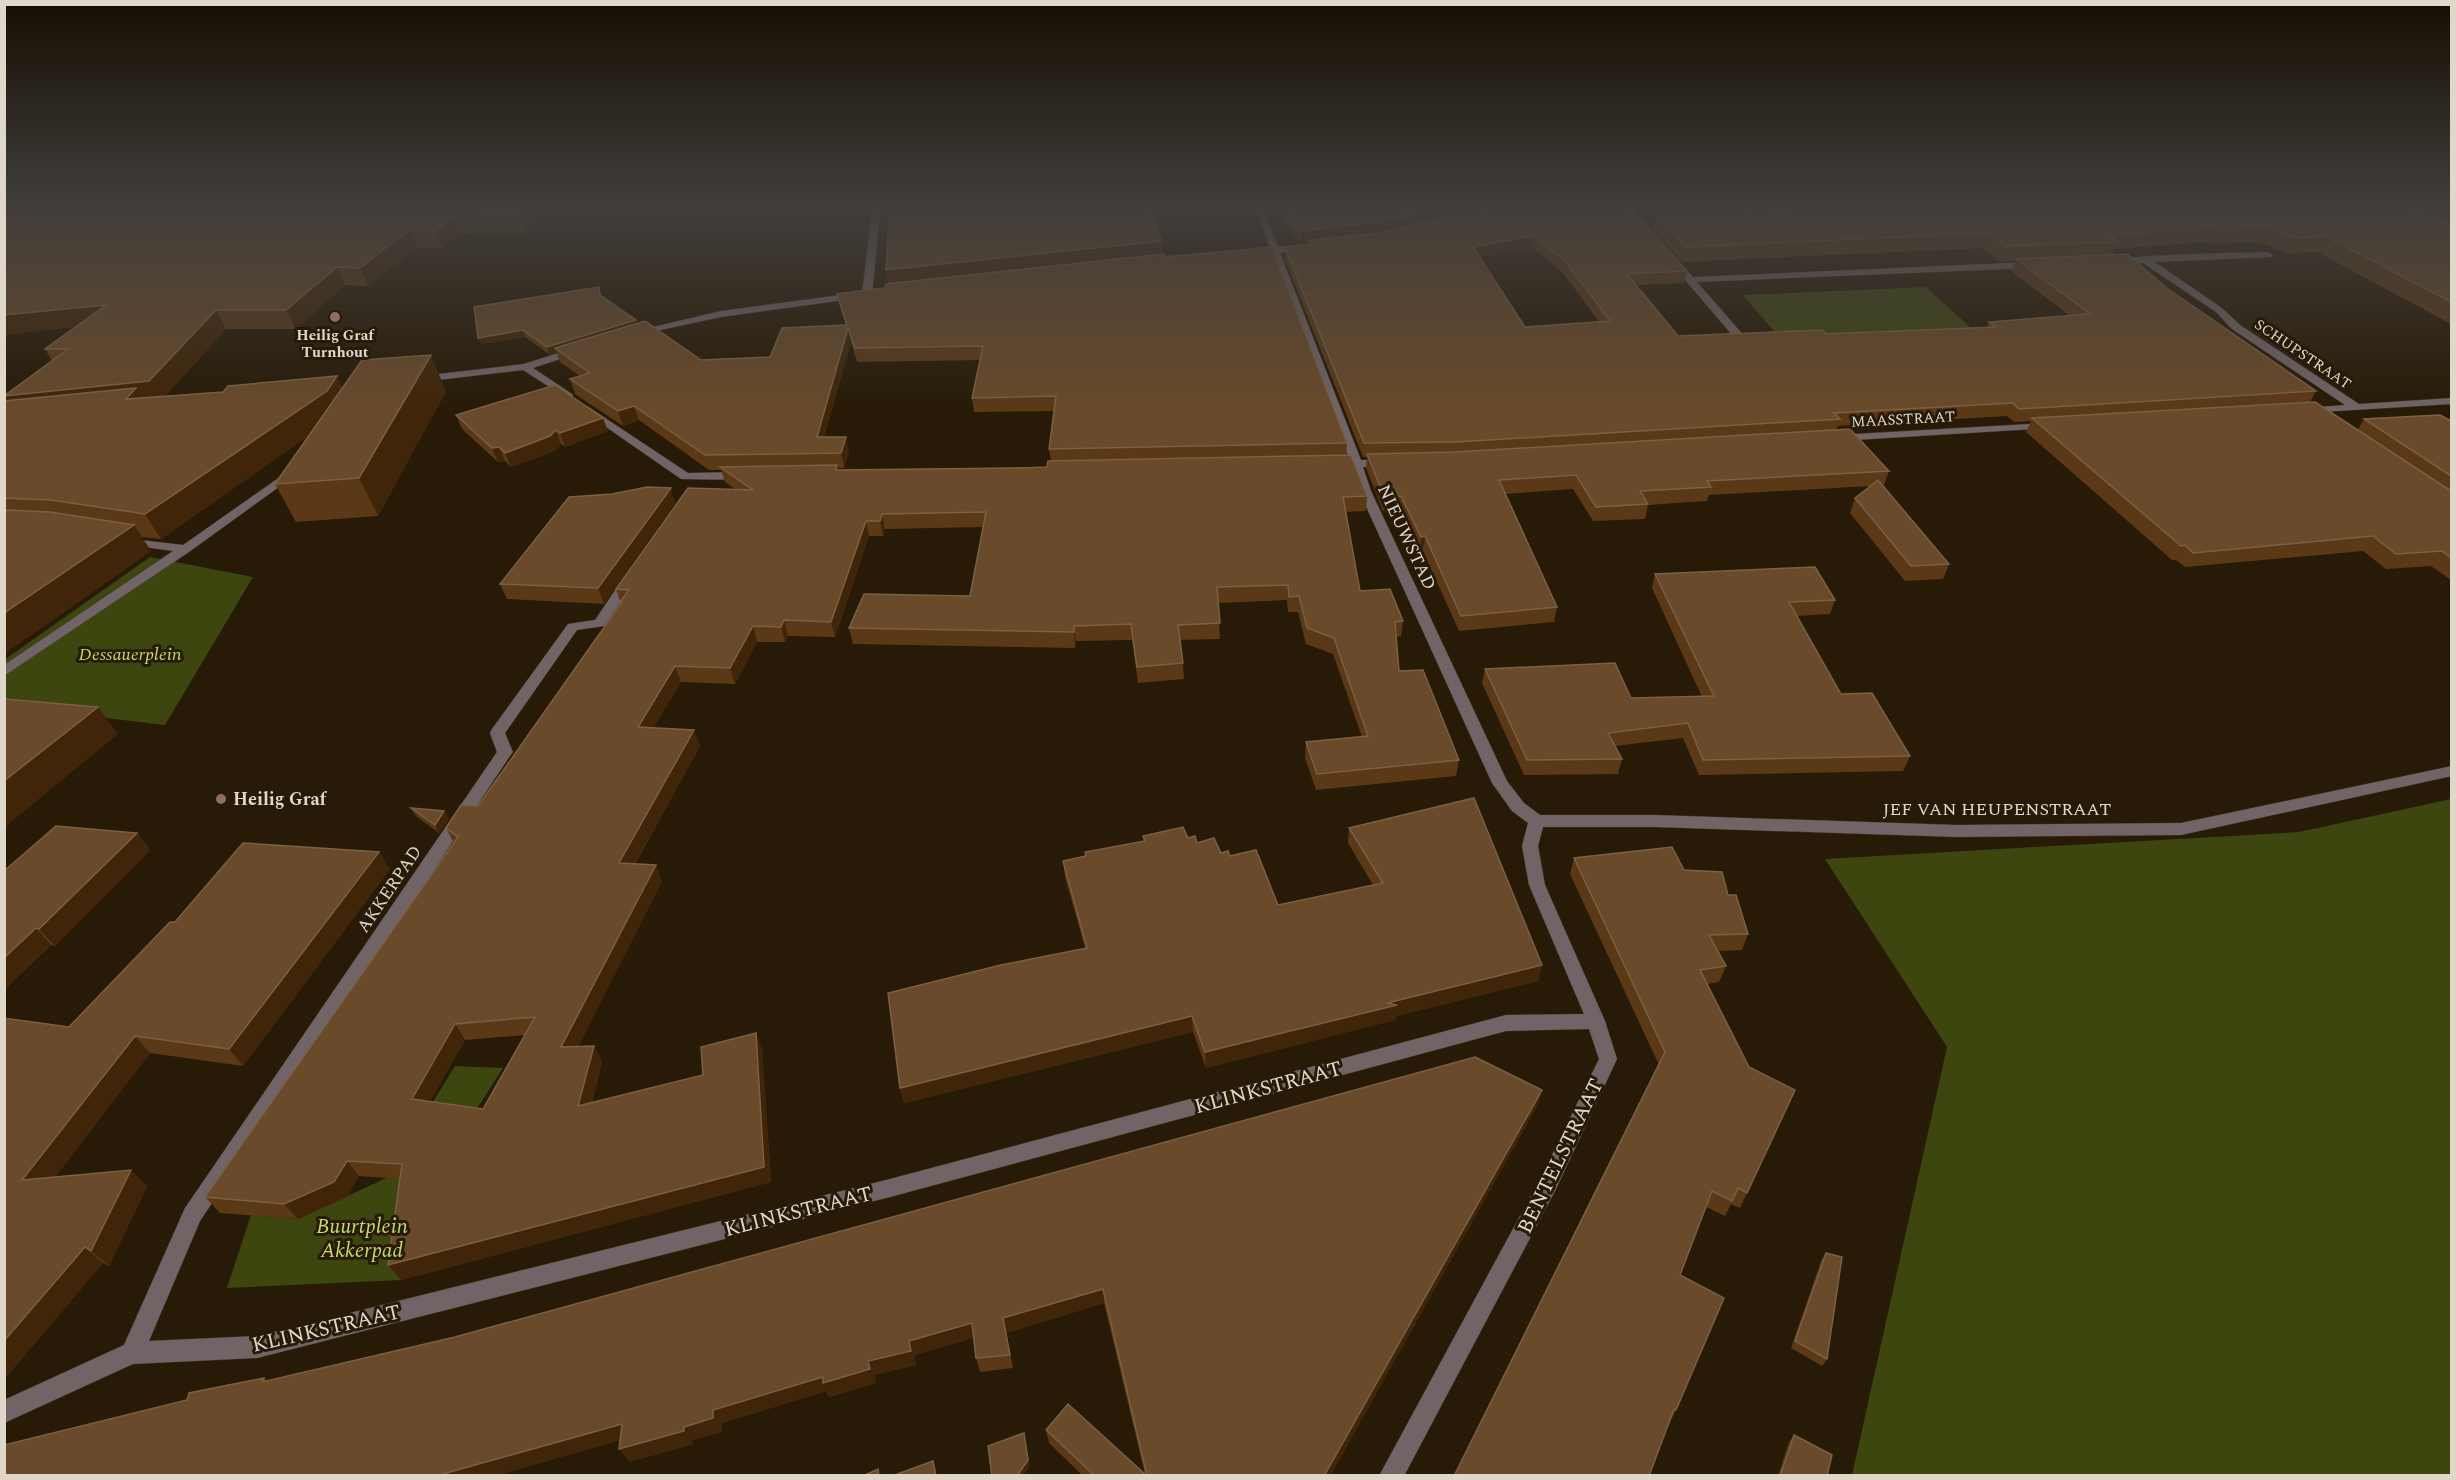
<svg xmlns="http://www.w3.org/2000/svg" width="2456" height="1480" viewBox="0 0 2456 1480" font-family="Spectral,serif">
  <rect width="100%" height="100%" fill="#271a06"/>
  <!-- green -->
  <g fill="#3d460f">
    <polygon points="1926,287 1971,328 1779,337 1743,295"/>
    <polygon points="150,557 253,577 165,725 5,706 4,660"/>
    <polygon points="2451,799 2451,1475 1852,1475 1947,1047 1825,859 2299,832"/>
    <polygon points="455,1066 503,1068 409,1215 401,1280 227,1288 251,1215 298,1219 386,1178"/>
  </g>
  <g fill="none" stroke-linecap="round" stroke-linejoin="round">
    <!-- minor casing -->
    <g stroke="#413422" stroke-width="1">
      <g id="minor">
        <polygon points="873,204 881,204 872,294 867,297 862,294"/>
        <polygon points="1254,204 1262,204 1278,247 1304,244 1308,247 1280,253 1361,460 1385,460 1391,463 1385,466 1363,467 1371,491 1507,781 1524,803 1540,815 1655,815 1957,825 2181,823 2452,766 2452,776 2181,835 1957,837 1655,827 1543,827 1538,846 1545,885 1605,1021 1617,1059 1555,1191 1404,1476 1379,1476 1541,1177 1599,1059 1589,1029 1506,1031 890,1197 257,1358 133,1364 4,1423 4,1400 124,1345 185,1208 497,752 490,733 492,729 568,624 595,620 624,577 629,576 636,580 604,626 577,630 505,733 513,752 510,756 200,1221 149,1341 257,1336 890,1179 1506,1015 1584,1014 1529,885 1522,846 1528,823 1512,811 1492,783 1359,491 1352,468 1334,468 1328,465 1334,462 1350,461 1271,254 1253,256 1248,253 1270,248"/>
        <polygon points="1618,204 1627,204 1653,233 1653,237 1647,237"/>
        <path d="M2268 252 2273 255 2271 257 2155 262 2222 308 2240 325 2359 404 2452 398V404L2304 413V409L2308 408 2345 405 2232 329 2216 312 2143 263 2115 265 2110 262C2122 254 2245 253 2268 252Z"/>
        <polygon points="1669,257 1675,257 1693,277 2031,262 2036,265 2031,268 1697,282 1746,338 1747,340 1742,343 1738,342 1669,261"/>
        <polygon points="856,293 861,296 859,298 721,317 637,335 632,332 721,311"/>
        <polygon points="577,347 582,350 581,352 533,368 572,394 573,396 568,399 523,370 421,382 416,379 421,376 524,364"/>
        <polygon points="587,406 688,473 743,472 749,476 743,480 681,479 583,411 582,409"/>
        <polygon points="2047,423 2051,424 2051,428 1838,441 1832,438 1838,435"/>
        <polygon points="290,470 296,474 294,476 189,552 4,676 4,665 173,551 123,544 121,541 123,538 183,545"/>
      </g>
    </g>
    <!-- path -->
    <polyline stroke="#726655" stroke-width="2" stroke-dasharray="2 2" stroke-linecap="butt" points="1741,204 1750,212"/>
    <!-- minor -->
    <use href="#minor" fill="#716466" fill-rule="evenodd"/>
  </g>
  <!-- wall -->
  <g fill="#5b3917" fill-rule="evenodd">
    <polygon points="4,204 553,204 526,233 460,234 442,248 417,248 368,286 345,285 296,329 226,329 165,396 342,388 446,391 378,516 296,522 275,484 308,436 161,539 141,537 151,551 4,654 4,401 6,401 4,396 52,361 45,349 74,328"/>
    <path d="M1270 204H1582L1687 271 1684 283 1637 285 1678 336 1826 334 1986 328 1989 322 2070 316 2011 271 2015 261 2000 262 1982 248 1682 262 1653 230 1656 215 1811 207 1802 204H2451V324L2317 252 2288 253 2258 242 2212 244 2209 242 2114 249 2112 255 2168 289 2316 391 2310 402 2358 429 2364 419 2451 421V580L2431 566 2386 569 2363 551 2185 567 2176 560H2172L2026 432 2031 421 2014 422 2007 416 1838 426 1836 430 1889 471 1884 485H1882L1949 564 1943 579 1905 581 1850 513 1855 498 1871 486 1709 495 1707 501 1648 505 1645 519 1593 521 1573 489 1505 494 1557 607 1554 622 1459 631 1423 551 1420 552 1400 511H1383L1366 468 1367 457H1363L1285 259V247L1308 245V242H1300ZM1532 247 1564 274 1599 322 1525 327 1479 257Z"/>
    <path d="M1161 241 1162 254 1347 443 1346 455 1367 496 1366 511 1345 512 1360 591 1403 621 1401 636 1396 637 1399 671 1459 760 1456 776 1316 790 1305 758 1306 742 1362 737 1333 654 1306 644 1298 612H1288L1287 600 1218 603 1220 639 1180 640 1183 663 1184 679 1138 683 1132 640 1076 641 1075 648 853 644 849 628 970 596 983 527 885 529 883 536H869L835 637 788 636 785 642H757L735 684 681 682 653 728 700 746 635 864 662 881 578 1047 594 1046 602 1062 592 1103 703 1075 762 1049 771 1182 401 1280 400 1179 359 1176 347 1197 298 1219 220 1213 205 1197 454 843 446 828 478 806 621 604 616 589 736 490 725 482 721 470H709L639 420 623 426 575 394 570 379 580 376 560 362 556 352 549 354 525 337 481 344 601 296 637 324 701 360 770 357 846 325 840 307 837 294 885 288ZM851 342 857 362 980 360 972 398 974 412 1054 411 1049 449 1051 461 1047 467 838 470V468H844L849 451 824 437ZM525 1035 483 1109 430 1101 465 1040Z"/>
    <polygon points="456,415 608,431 565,447 561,444 555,451 511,467 505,461 498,462 462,429"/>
    <polygon points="675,503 604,604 507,599 500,584"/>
    <polygon points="1655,574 1835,600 1830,614 1797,616 1841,694 1910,756 1903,771 1699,775 1683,738 1615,746 1622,759 1618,774 1524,775 1482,683 1485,669 1631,698 1702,697 1652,588"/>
    <polygon points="411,808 444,811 449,819 439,833 416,816"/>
    <polygon points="1349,828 1542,965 1538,981 1396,1016 1395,1020 1206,1068 1193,1032 904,1103 900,1088 1085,948 1065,877 1063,861 1143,841 1143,836 1188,838 1230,856 1278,905 1373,885 1348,843"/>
    <polygon points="137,833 150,850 55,946 51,945 4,990 4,871"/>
    <polygon points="379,852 390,869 243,1066 150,1053 55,1177 147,1186 109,1266 103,1263 7,1376 4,1377 4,1018 69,1027 175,922"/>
    <polygon points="1574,858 1684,870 1748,934 1742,950 1717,951 1726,966 1719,982 1707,984 1747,1193 1740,1208 1731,1204 1725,1216 1706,1207 1680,1275 1676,1410 1669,1424 1668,1423 1659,1065 1570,874"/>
    <polygon points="1542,1090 1537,1106 1330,1476 1083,1476 1049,1443 1046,1430 1145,1474 1104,1303 1006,1333 1013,1368 980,1372 976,1358 973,1338 914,1355 916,1365 874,1375 876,1383 829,1397 826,1391 722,1423 722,1432 692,1440 693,1444 629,1462 620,1440 494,1476 4,1476 187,1400 264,1378 268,1381"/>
    <polygon points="1826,1253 1827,1359 1822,1366 1791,1348 1821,1261"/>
    <polygon points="1794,1435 1827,1476 1778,1476 1789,1442"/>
  </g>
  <!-- shaded-wall -->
  <g fill="#402508">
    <polygon points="531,204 553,204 526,233 520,216"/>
    <polygon points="1461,204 1510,204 1379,234 1308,240 1308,241 1300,242 1301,231"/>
    <polygon points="453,217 460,234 442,248 435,231"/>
    <polygon points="409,230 417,248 368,286 360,268"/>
    <polygon points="1533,236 1532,247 1471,259 1473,247"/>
    <polygon points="1161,241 1162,257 889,287 886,270"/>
    <polygon points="337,267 345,285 296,329 286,310"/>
    <polygon points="106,305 117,323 4,335 4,315"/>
    <polygon points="216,310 226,329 161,401 16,416 4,399 4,396"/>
    <polygon points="636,320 638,327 555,348 556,352 549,354 547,347"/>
    <polygon points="848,328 851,342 820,452 817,437"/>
    <polygon points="523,330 525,337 481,344 478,338"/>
    <polygon points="431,355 446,391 378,516 359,478"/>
    <polygon points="337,376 348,400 338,416 161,539 145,514"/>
    <polygon points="634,406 639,420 623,426 618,411"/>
    <polygon points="603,418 608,431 565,447 560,433"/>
    <polygon points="556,430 561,444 555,451 511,467 505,453"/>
    <polygon points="846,437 849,451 844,468 841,453"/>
    <polygon points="499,447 505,461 498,462 492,448"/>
    <polygon points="671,488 675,503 604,604 598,588"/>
    <polygon points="882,514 885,529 883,536 880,521"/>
    <polygon points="866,521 869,536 835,637 831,622"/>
    <polygon points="134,525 151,551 4,654 4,613"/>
    <polygon points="1425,536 1423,551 1420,552 1421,537"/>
    <polygon points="784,620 788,636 785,642 781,627"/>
    <polygon points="753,626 757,642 735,684 730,668"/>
    <polygon points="1074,626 1076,641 1075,648 1074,632"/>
    <polygon points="675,666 681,682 644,743 638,727"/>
    <polygon points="98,707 118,734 4,828 4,781"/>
    <polygon points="694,730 700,746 626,879 619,863"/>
    <polygon points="444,811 449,819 439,833 435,825"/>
    <polygon points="137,833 150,850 55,946 39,929"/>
    <polygon points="379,852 390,869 243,1066 229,1049"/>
    <polygon points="656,865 662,881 570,1063 561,1047"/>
    <polygon points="36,928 51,945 4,990 4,958"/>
    <polygon points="1542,965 1538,981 1396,1016 1395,1020 1206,1068 1205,1052 1387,1003"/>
    <polygon points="1192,1016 1193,1032 904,1103 900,1088"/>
    <polygon points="455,1024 465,1040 423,1114 412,1099"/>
    <polygon points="756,1033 762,1049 771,1182 401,1280 388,1265 764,1167"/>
    <polygon points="135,1036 150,1053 40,1197 22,1180"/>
    <polygon points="594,1046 602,1062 587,1122 578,1106"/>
    <polygon points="1542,1090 1537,1106 1330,1476 1324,1476"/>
    <polygon points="347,1161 359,1176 347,1197 298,1219 284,1204"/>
    <polygon points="131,1170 147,1186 109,1266 91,1251"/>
    <polygon points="85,1247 103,1263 7,1376 4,1377 4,1341"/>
    <polygon points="1103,1289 1104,1303 1006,1333 1013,1368 1003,1318"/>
    <polygon points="972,1323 975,1337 914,1355 916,1365 874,1375 876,1383 829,1397 826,1391 722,1423 722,1432 692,1440 693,1444 629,1462 619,1449 684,1427 713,1410 868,1361 909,1341"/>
    <polygon points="622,1424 632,1437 494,1476 436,1476"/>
    <polygon points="1024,1433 1030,1467 1023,1476 1017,1476"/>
  </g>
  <!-- building -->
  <g fill="#694a2a" stroke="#7c6043" stroke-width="1.5" fill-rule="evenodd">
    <polygon points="4,204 531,204 520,216 453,217 435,231 409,230 360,268 337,267 286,310 216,310 149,381 4,396 68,349 45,349 106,305 4,315"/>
    <polygon points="890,204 1150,204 1161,241 886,270"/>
    <polygon points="1279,204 1461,204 1379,222 1301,231"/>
    <path d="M1501 204H1600L1631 220 1641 219 1687 271 1627 274 1678 336 1822 330 1826 334 1996 327 1989 322 2090 314 2016 259 2127 254 2168 289 2316 391 2019 409 2013 403 1834 413 1840 419 1455 442 1364 443 1285 247 1312 245 1308 240 1380 233ZM1533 236 1566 262 1610 321 1525 327 1473 247Z"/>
    <polygon points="1859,204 2404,204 2451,225 2451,302 2325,236 2296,238 2266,227 2220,229 2216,227 2109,235 2118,242 2006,246 1987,233 1686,247 1656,215"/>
    <polygon points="2427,204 2451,204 2451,215"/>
    <polygon points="1272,247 1347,443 1049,449 1056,396 972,398 983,346 855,348 848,328 817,437 846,437 841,453 705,455 634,406 618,411 570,379 590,373 555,348 645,321 701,360 770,357 782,328 847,325 837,294 885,288 886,284 1164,254 1165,257"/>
    <polygon points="599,287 600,295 636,320 547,347 523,330 478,338 474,307"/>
    <polygon points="431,355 359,478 275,484 362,360"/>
    <polygon points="337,376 327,391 145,514 51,500 4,498 4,401 136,388 126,399 223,392 228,386"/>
    <polygon points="555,385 603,418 560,433 556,430 550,436 505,453 499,447 492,448 456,415"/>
    <polygon points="2315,402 2451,491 2451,558 2442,551 2396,554 2373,536 2193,553 2185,545 2181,546 2032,418"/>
    <polygon points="2440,415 2451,421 2451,476 2364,419"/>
    <polygon points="1850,429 1889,471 1707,481 1711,487 1640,491 1648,504 1596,507 1576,475 1499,480 1557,607 1461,616 1425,536 1421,537 1401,496 1384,496 1367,454 1455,452"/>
    <path d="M1351 455 1367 496 1343 497 1360 591 1390 589 1403 621 1395 622 1399 671 1423 670 1459 760 1317 774 1306 742 1368 736 1334 638 1307 628 1299 596 1289 597 1288 585 1217 587 1220 623 1178 625 1183 663 1137 667 1131 624 1074 626V632L849 628 864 594 970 596 986 512 882 514 880 521H866L831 622 784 620 781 627 753 626 730 668 675 666 638 727 694 730 619 863 656 865 561 1047 594 1046 578 1106 703 1075 701 1047 756 1033 764 1167 388 1265 402 1164 347 1161 334 1182 284 1204 205 1197 458 837 446 828 461 805 478 806 622 602H620L629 590 616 589 688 488 753 490 720 467 837 465 835 470 1019 468 1047 467 1048 461ZM535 1017 483 1109 412 1099 455 1024Z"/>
    <polygon points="1878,480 1949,564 1911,566 1855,498"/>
    <polygon points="647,487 671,488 598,588 500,584 569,497 612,494"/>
    <polygon points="4,510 50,512 134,525 4,613"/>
    <polygon points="1815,567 1835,600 1789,602 1841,694 1872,693 1910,756 1703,760 1688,723 1608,733 1622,759 1527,760 1485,669 1615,663 1631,698 1714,696 1655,574"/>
    <polygon points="4,699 98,707 4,781"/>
    <polygon points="1474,798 1542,965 1387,1003 1397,1005 1205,1052 1192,1016 900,1088 888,993 1001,965 1087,948 1063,861 1086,856 1085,852 1145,841 1143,836 1183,827 1188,838 1195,836 1197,843 1214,838 1221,853 1228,851 1230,856 1256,850 1278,905 1383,883 1349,828"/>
    <polygon points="411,808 444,811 435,825"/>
    <polygon points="56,826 137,833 39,929 36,928 4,958 4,871"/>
    <polygon points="243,843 379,852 229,1049 135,1036 22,1180 131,1170 91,1251 85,1247 4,1341 4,1018 69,1027 170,922 175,922"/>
    <polygon points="1672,847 1684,870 1722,872 1728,895 1736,895 1748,934 1709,935 1726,966 1700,970 1749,1067 1795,1090 1747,1193 1738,1188 1732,1201 1712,1191 1680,1275 1724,1298 1676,1410 1674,1409 1649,1476 1454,1476 1665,1052 1574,858"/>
    <polygon points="1475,1057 1542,1090 1324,1476 1147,1476 1103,1289 1003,1318 1010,1355 976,1358 972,1323 909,1341 911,1351 868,1361 870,1369 823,1383 823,1377 713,1410 713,1418 684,1427 684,1431 619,1449 622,1424 436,1476 4,1476 4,1445 187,1400 189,1393 264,1378 262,1382 455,1337"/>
    <polygon points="1826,1253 1842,1257 1827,1359 1795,1341"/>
    <polygon points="1068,1404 1147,1476 1095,1476 1046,1430"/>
    <polygon points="1024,1433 1028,1460 1017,1476 992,1476 988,1446"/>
    <polygon points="1794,1435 1832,1455 1827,1476 1780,1476"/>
    <polygon points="933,1461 936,1476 892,1476"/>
    <polygon points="878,1469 879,1476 863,1476"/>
  </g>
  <!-- sky -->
  <linearGradient id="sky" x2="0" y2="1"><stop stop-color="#150e03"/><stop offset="0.5" stop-color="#413e3b"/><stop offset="1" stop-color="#413e3b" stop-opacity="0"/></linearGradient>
  <rect width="2456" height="411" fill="url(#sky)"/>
  <!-- markers -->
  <g fill="#8d6e63" stroke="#271a06" stroke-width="2">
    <circle cx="335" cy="317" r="6"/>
    <circle cx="221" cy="799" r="6"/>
  </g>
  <g text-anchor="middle" stroke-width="6" stroke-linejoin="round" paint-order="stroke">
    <!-- far-poi labels -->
    <g font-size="15" font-weight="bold" fill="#e0d7cb" stroke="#271a06">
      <text x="335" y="340">Heilig Graf<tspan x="335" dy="17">Turnhout</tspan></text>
    </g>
    <!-- far-street labels -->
    <g font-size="15" fill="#e0d7cb" stroke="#271a06">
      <text transform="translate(2303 354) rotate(34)" y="5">SCHUPSTRAAT</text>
      <text transform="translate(1903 419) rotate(-3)" y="5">MAASSTRAAT</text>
    </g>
    <!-- street labels -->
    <g font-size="18" fill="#e0d7cb" stroke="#271a06">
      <text transform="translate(1407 537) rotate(65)" y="6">NIEUWSTAD</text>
      <text x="1997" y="815">JEF VAN HEUPENSTRAAT</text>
      <text transform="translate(389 889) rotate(-56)" y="6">AKKERPAD</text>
    </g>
    <!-- park labels -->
    <g font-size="18" font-style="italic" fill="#c5db64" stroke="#271a06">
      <text x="130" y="660">Dessauerplein</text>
    </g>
    <!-- poi labels -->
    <g font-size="18" font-weight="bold" fill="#e0d7cb" stroke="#271a06" text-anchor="start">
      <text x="233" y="805">Heilig Graf</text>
    </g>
    <!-- near-street labels -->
    <g font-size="21" fill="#e0d7cb" stroke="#271a06">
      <text transform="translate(1268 1087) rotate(-15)" y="7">KLINKSTRAAT</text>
      <text transform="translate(1560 1156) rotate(-64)" y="7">BENTELSTRAAT</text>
      <text transform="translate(798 1211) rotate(-14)" y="7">KLINKSTRAAT</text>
      <text transform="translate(326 1328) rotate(-13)" y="7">KLINKSTRAAT</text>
    </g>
    <!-- near-park labels -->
    <g font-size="21" font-style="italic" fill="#c5db64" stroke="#271a06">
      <text x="362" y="1233">Buurtplein<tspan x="362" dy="24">Akkerpad</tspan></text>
    </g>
  </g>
  <!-- border -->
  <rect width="2456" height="1480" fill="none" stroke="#e0d7cb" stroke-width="12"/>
</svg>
